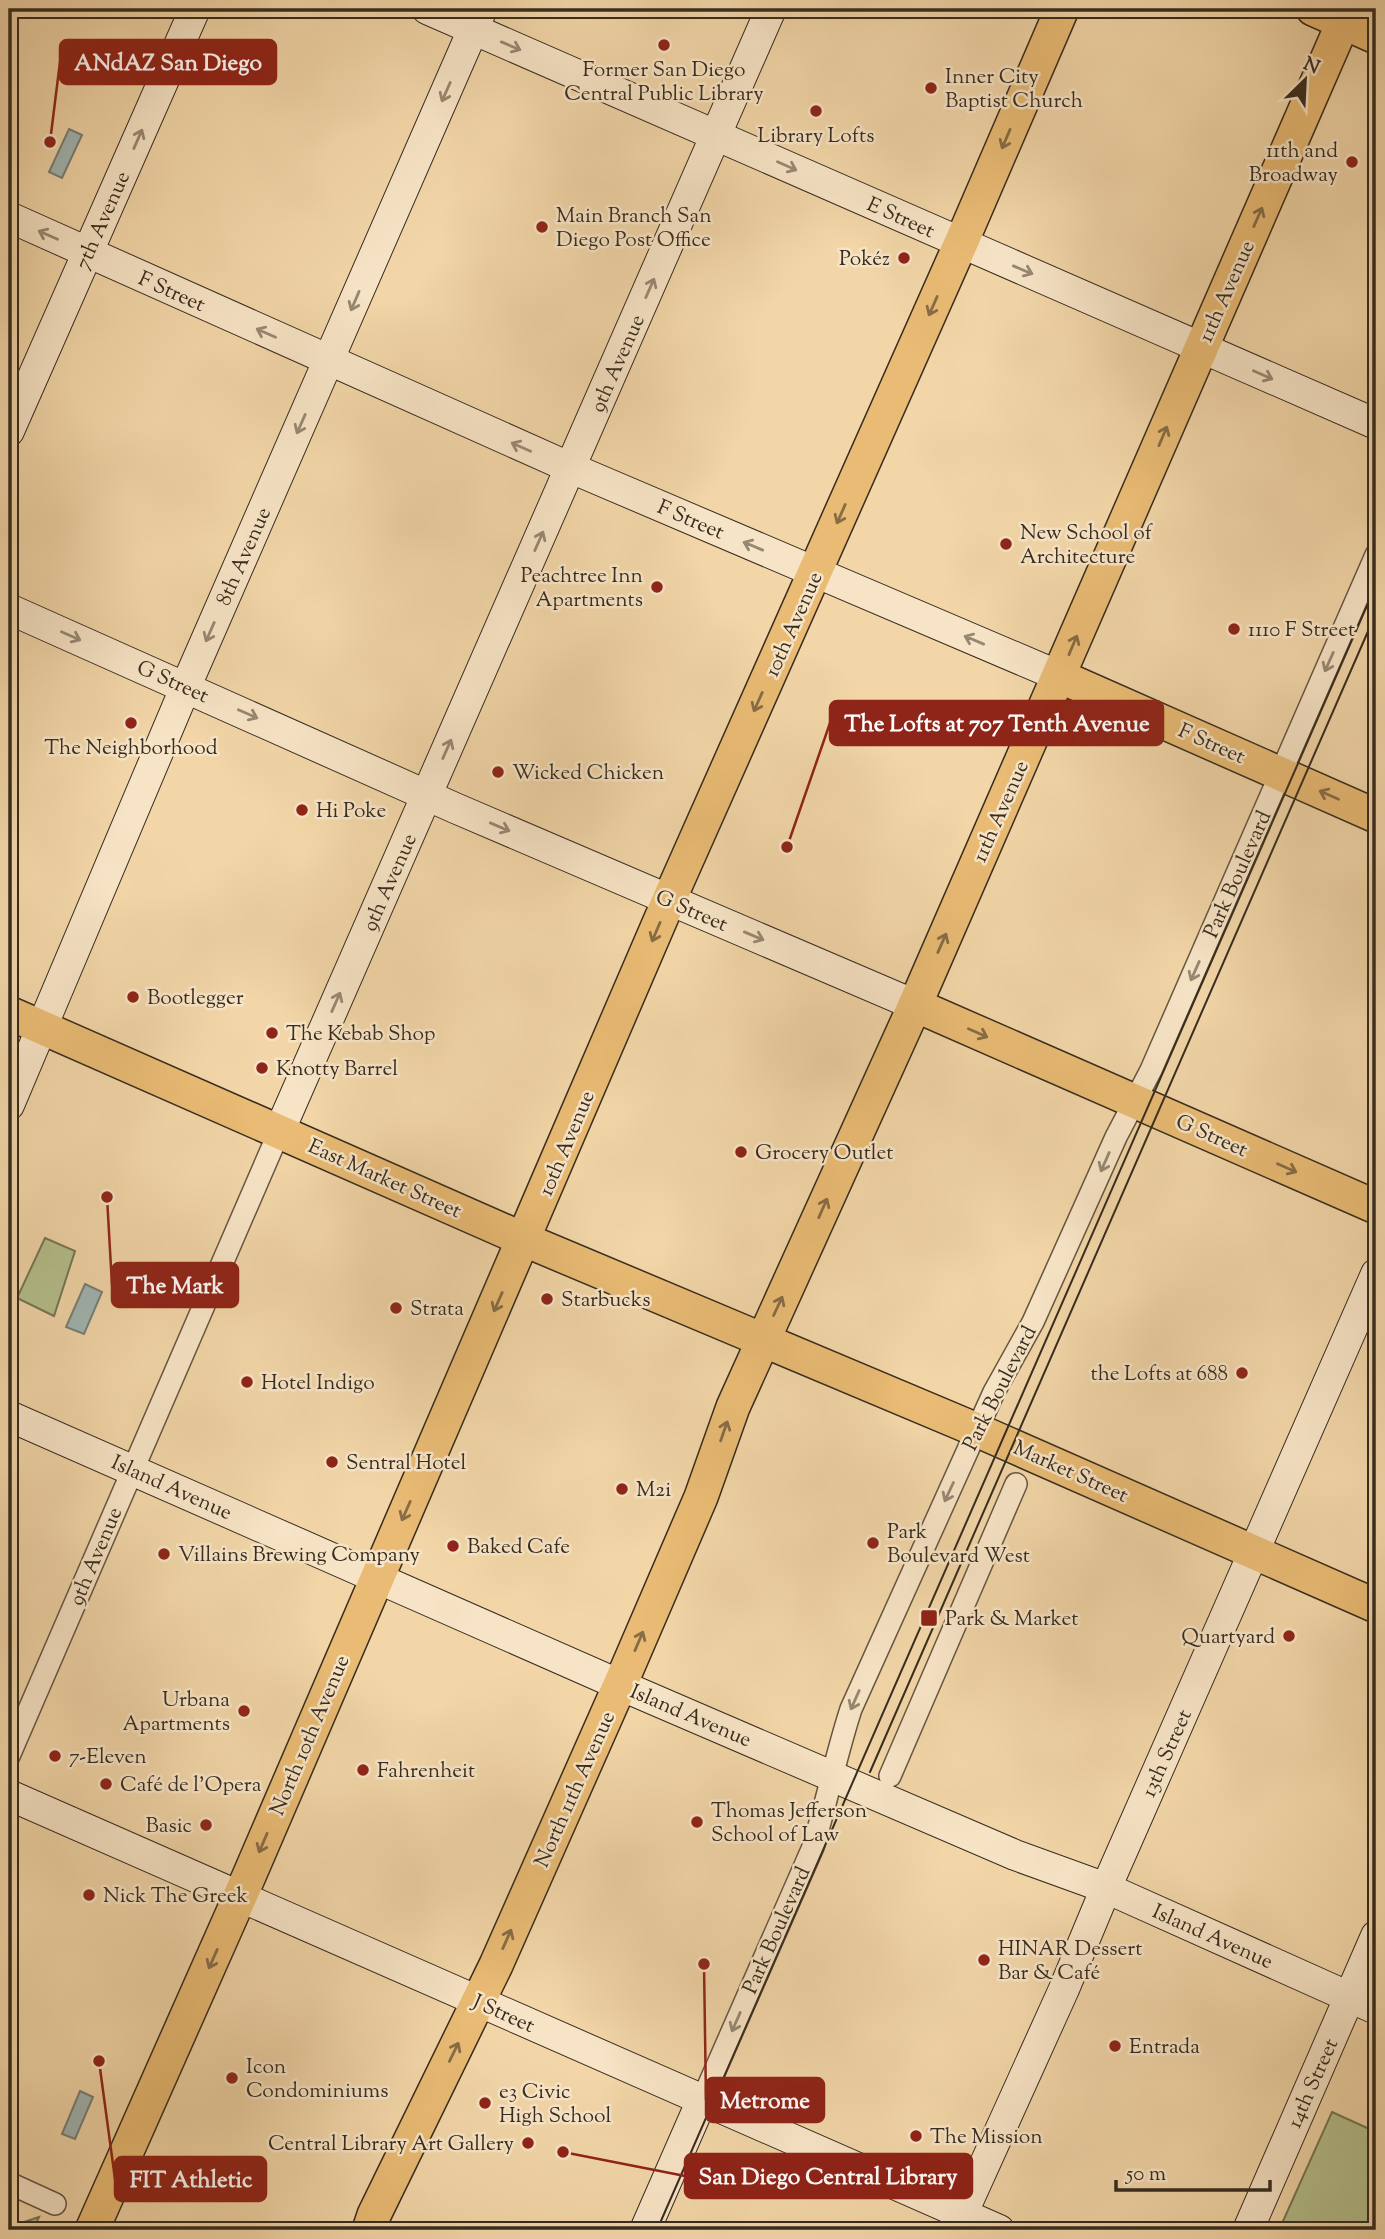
<svg xmlns="http://www.w3.org/2000/svg" width="1385" height="2239" viewBox="0 0 1385 2239" font-family="'Sorts Mill Goudy',serif">
  <rect width="100%" height="100%" fill="#f2d6a8"/>
  <filter id="stains"><feTurbulence type="fractalNoise" baseFrequency=".00286" numOctaves="4"/><feColorMatrix values="0 0 0 0 .2 0 0 0 0 .09 0 0 0 0 .02 0 0 0 .5 -.17"/></filter>
  <radialGradient id="worn" r=".72"><stop offset=".6" stop-color="#630" stop-opacity="0"/><stop offset="1" stop-color="#630" stop-opacity=".3"/></radialGradient>
  <!-- green -->
  <g fill="#b4bf8c" stroke="#767656" stroke-width="2">
    <polygon points="45,1238 75,1251 54,1316 17,1298"/>
    <polygon points="1332,2112 1376,2132 1376,2230 1279,2230"/>
    <polygon points="39,2217 33,2230 9,2230 9,2227"/>
  </g>
  <!-- water -->
  <g fill="#a0b6b3" stroke="#767f78" stroke-width="2">
    <polygon points="69,129 82,135 62,178 49,172"/>
    <polygon points="85,1284 102,1292 84,1334 66,1327"/>
    <polygon points="80,2091 93,2097 75,2139 62,2134"/>
  </g>
  <g fill="none" stroke-linecap="round" stroke-linejoin="round">
    <!-- street casing -->
    <g stroke="#665641" stroke-width="24">
      <g id="street">
        <polyline points="9,1756 279,1132"/>
        <polyline points="890,1776 1016,1484"/>
        <path d="M702 2100 813 1847C827 1801 836 1755 851 1709L994 1392 1033 1322 1116 1137 1151 1070 1376 555"/>
        <polyline points="9,2183 55,2204"/>
      </g>
    </g>
    <!-- secondary casing -->
    <g stroke="#372c1f" stroke-width="32">
      <g id="secondary">
        <polyline points="427,9 1376,424"/>
        <polyline points="9,217 571,468 1059,676"/>
        <polyline points="9,431 195,9"/>
        <polyline points="9,609 455,808 915,1005"/>
        <polyline points="9,1105 186,686 482,9"/>
        <polyline points="279,1132 771,9"/>
        <polyline points="9,1416 620,1685 1015,1855 1106,1888 1376,2009"/>
        <polyline points="9,1795 999,2230"/>
        <polyline points="645,2230 702,2100"/>
        <polyline points="955,2230 1064,1989 1106,1888 1376,1274"/>
        <polyline points="1248,2230 1376,1936"/>
      </g>
    </g>
    <!-- primary casing -->
    <g stroke="#372c1f" stroke-width="36">
      <g id="primary">
        <polyline points="1313,9 1376,37"/>
        <polyline points="1059,676 1376,816"/>
        <polyline points="915,1005 1376,1207"/>
        <polyline points="9,1013 525,1240 965,1425 1376,1606"/>
        <polyline points="92,2230 249,1876 669,900 961,243 1062,9"/>
        <polyline points="369,2230 374,2215 496,1965 620,1685 701,1497 733,1407 915,1005 1349,9"/>
      </g>
    </g>
    <!-- street -->
    <use href="#street" stroke="#f7e4c6" stroke-width="21"/>
    <!-- secondary -->
    <use href="#secondary" stroke="#f7e4c6" stroke-width="30"/>
    <!-- primary -->
    <use href="#primary" stroke="#e9bb74" stroke-width="33"/>
    <!-- tram -->
    <g stroke="#372c1f" stroke-width="2">
      <polyline points="870,1772 1376,613"/>
      <polyline points="657,2230 1376,585"/>
    </g>
  </g>
  <!-- one-way arrows -->
  <defs><path id="oneway-shaft" d="M-6 0H5M1.5-3L5.5 0L1.5 3" fill="none" stroke-width="1.6" stroke-linecap="round" stroke-linejoin="round" transform="scale(1.75)"/></defs>
  <g stroke="#978872">
    <use href="#oneway-shaft" transform="translate(511 46) rotate(23)"/>
    <use href="#oneway-shaft" transform="translate(446 92) rotate(114)"/>
    <use href="#oneway-shaft" transform="translate(138 139) rotate(-66)"/>
    <use href="#oneway-shaft" transform="translate(787 166) rotate(24)"/>
    <use href="#oneway-shaft" transform="translate(48 235) rotate(-156)"/>
    <use href="#oneway-shaft" transform="translate(1023 270) rotate(23)"/>
    <use href="#oneway-shaft" transform="translate(650 288) rotate(-66)"/>
    <use href="#oneway-shaft" transform="translate(355 301) rotate(113)"/>
    <use href="#oneway-shaft" transform="translate(266 333) rotate(-156)"/>
    <use href="#oneway-shaft" transform="translate(1263 375) rotate(24)"/>
    <use href="#oneway-shaft" transform="translate(301 424) rotate(114)"/>
    <use href="#oneway-shaft" transform="translate(521 447) rotate(-156)"/>
    <use href="#oneway-shaft" transform="translate(539 541) rotate(-66)"/>
    <use href="#oneway-shaft" transform="translate(753 546) rotate(-157)"/>
    <use href="#oneway-shaft" transform="translate(210 632) rotate(114)"/>
    <use href="#oneway-shaft" transform="translate(71 636) rotate(24)"/>
    <use href="#oneway-shaft" transform="translate(974 640) rotate(-157)"/>
    <use href="#oneway-shaft" transform="translate(1329 662) rotate(114)"/>
    <use href="#oneway-shaft" transform="translate(248 714) rotate(24)"/>
    <use href="#oneway-shaft" transform="translate(447 749) rotate(-66)"/>
    <use href="#oneway-shaft" transform="translate(500 827) rotate(23)"/>
    <use href="#oneway-shaft" transform="translate(754 936) rotate(23)"/>
    <use href="#oneway-shaft" transform="translate(1195 971) rotate(114)"/>
    <use href="#oneway-shaft" transform="translate(336 1002) rotate(-66)"/>
    <use href="#oneway-shaft" transform="translate(1105 1162) rotate(114)"/>
    <use href="#oneway-shaft" transform="translate(949 1492) rotate(115)"/>
    <use href="#oneway-shaft" transform="translate(855 1700) rotate(114)"/>
    <use href="#oneway-shaft" transform="translate(736 2022) rotate(114)"/>
  </g>
  <g stroke="#876c45">
    <use href="#oneway-shaft" transform="translate(1006 139) rotate(113)"/>
    <use href="#oneway-shaft" transform="translate(1258 217) rotate(-66)"/>
    <use href="#oneway-shaft" transform="translate(933 306) rotate(114)"/>
    <use href="#oneway-shaft" transform="translate(1163 436) rotate(-67)"/>
    <use href="#oneway-shaft" transform="translate(841 514) rotate(114)"/>
    <use href="#oneway-shaft" transform="translate(1073 645) rotate(-67)"/>
    <use href="#oneway-shaft" transform="translate(758 702) rotate(114)"/>
    <use href="#oneway-shaft" transform="translate(1329 795) rotate(-156)"/>
    <use href="#oneway-shaft" transform="translate(656 932) rotate(113)"/>
    <use href="#oneway-shaft" transform="translate(942 943) rotate(-66)"/>
    <use href="#oneway-shaft" transform="translate(978 1033) rotate(24)"/>
    <use href="#oneway-shaft" transform="translate(1287 1168) rotate(24)"/>
    <use href="#oneway-shaft" transform="translate(823 1208) rotate(-66)"/>
    <use href="#oneway-shaft" transform="translate(498 1302) rotate(114)"/>
    <use href="#oneway-shaft" transform="translate(778 1306) rotate(-65)"/>
    <use href="#oneway-shaft" transform="translate(724 1431) rotate(-71)"/>
    <use href="#oneway-shaft" transform="translate(406 1511) rotate(114)"/>
    <use href="#oneway-shaft" transform="translate(639 1641) rotate(-67)"/>
    <use href="#oneway-shaft" transform="translate(263 1843) rotate(113)"/>
    <use href="#oneway-shaft" transform="translate(507 1939) rotate(-66)"/>
    <use href="#oneway-shaft" transform="translate(213 1959) rotate(114)"/>
    <use href="#oneway-shaft" transform="translate(454 2052) rotate(-64)"/>
  </g>
  <!-- markers -->
  <g fill="#8f2418" stroke="#f7e4c6" stroke-width="2.5">
    <circle cx="664" cy="45" r="7"/>
    <circle cx="931" cy="88" r="7"/>
    <circle cx="816" cy="111" r="7"/>
    <circle cx="1352" cy="162" r="7"/>
    <circle cx="542" cy="227" r="7"/>
    <circle cx="904" cy="258" r="7"/>
    <circle cx="1006" cy="544" r="7"/>
    <circle cx="657" cy="587" r="7"/>
    <circle cx="1234" cy="629" r="7"/>
    <circle cx="131" cy="723" r="7"/>
    <circle cx="498" cy="772" r="7"/>
    <circle cx="302" cy="810" r="7"/>
    <circle cx="133" cy="997" r="7"/>
    <circle cx="272" cy="1033" r="7"/>
    <circle cx="262" cy="1068" r="7"/>
    <circle cx="741" cy="1152" r="7"/>
    <circle cx="547" cy="1299" r="7"/>
    <circle cx="396" cy="1308" r="7"/>
    <circle cx="1242" cy="1373" r="7"/>
    <circle cx="247" cy="1382" r="7"/>
    <circle cx="332" cy="1462" r="7"/>
    <circle cx="622" cy="1489" r="7"/>
    <circle cx="873" cy="1543" r="7"/>
    <circle cx="453" cy="1546" r="7"/>
    <circle cx="164" cy="1554" r="7"/>
    <rect x="920" y="1609" width="18" height="18" rx="3.5"/>
    <circle cx="1289" cy="1636" r="7"/>
    <circle cx="244" cy="1711" r="7"/>
    <circle cx="55" cy="1756" r="7"/>
    <circle cx="363" cy="1770" r="7"/>
    <circle cx="106" cy="1784" r="7"/>
    <circle cx="697" cy="1822" r="7"/>
    <circle cx="206" cy="1825" r="7"/>
    <circle cx="89" cy="1895" r="7"/>
    <circle cx="984" cy="1960" r="7"/>
    <circle cx="1115" cy="2046" r="7"/>
    <circle cx="232" cy="2078" r="7"/>
    <circle cx="485" cy="2103" r="7"/>
    <circle cx="916" cy="2136" r="7"/>
    <circle cx="528" cy="2143" r="7"/>
  </g>
  <g text-anchor="middle" stroke-width="5" stroke-linejoin="round" paint-order="stroke">
    <!-- poi labels -->
    <g font-size="21" fill="#372c1f" stroke="#f7e4c6" text-anchor="start">
      <text x="664" y="76" text-anchor="middle">Former San Diego<tspan x="664" dy="24">Central Public Library</tspan></text>
      <text x="945" y="83">Inner City<tspan x="945" dy="24">Baptist Church</tspan></text>
      <text x="816" y="142" text-anchor="middle">Library Lofts</text>
      <text x="1338" y="157" text-anchor="end">11th and<tspan x="1338" dy="24">Broadway</tspan></text>
      <text x="556" y="222">Main Branch San<tspan x="556" dy="24">Diego Post Office</tspan></text>
      <text x="890" y="265" text-anchor="end">Pokéz</text>
      <text x="1020" y="539">New School of<tspan x="1020" dy="24">Architecture</tspan></text>
      <text x="643" y="582" text-anchor="end">Peachtree Inn<tspan x="643" dy="24">Apartments</tspan></text>
      <text x="1248" y="636">1110 F Street</text>
      <text x="131" y="754" text-anchor="middle">The Neighborhood</text>
      <text x="512" y="779">Wicked Chicken</text>
      <text x="316" y="817">Hi Poke</text>
      <text x="147" y="1004">Bootlegger</text>
      <text x="286" y="1040">The Kebab Shop</text>
      <text x="276" y="1075">Knotty Barrel</text>
      <text x="755" y="1159">Grocery Outlet</text>
      <text x="561" y="1306">Starbucks</text>
      <text x="410" y="1315">Strata</text>
      <text x="1228" y="1380" text-anchor="end">the Lofts at 688</text>
      <text x="261" y="1389">Hotel Indigo</text>
      <text x="346" y="1469">Sentral Hotel</text>
      <text x="636" y="1496">M2i</text>
      <text x="887" y="1538">Park<tspan x="887" dy="24">Boulevard West</tspan></text>
      <text x="467" y="1553">Baked Cafe</text>
      <text x="178" y="1561">Villains Brewing Company</text>
      <text x="945" y="1625">Park &amp; Market</text>
      <text x="1275" y="1643" text-anchor="end">Quartyard</text>
      <text x="230" y="1706" text-anchor="end">Urbana<tspan x="230" dy="24">Apartments</tspan></text>
      <text x="69" y="1763">7-Eleven</text>
      <text x="377" y="1777">Fahrenheit</text>
      <text x="120" y="1791">Café de l’Opera</text>
      <text x="711" y="1817">Thomas Jefferson<tspan x="711" dy="24">School of Law</tspan></text>
      <text x="192" y="1832" text-anchor="end">Basic</text>
      <text x="103" y="1902">Nick The Greek</text>
      <text x="998" y="1955">HINAR Dessert<tspan x="998" dy="24">Bar &amp; Café</tspan></text>
      <text x="1129" y="2053">Entrada</text>
      <text x="246" y="2073">Icon<tspan x="246" dy="24">Condominiums</tspan></text>
      <text x="499" y="2098">e3 Civic<tspan x="499" dy="24">High School</tspan></text>
      <text x="930" y="2143">The Mission</text>
      <text x="514" y="2150" text-anchor="end">Central Library Art Gallery</text>
    </g>
    <!-- street labels -->
    <g font-size="21" fill="#372c1f" stroke="#f7e4c6">
      <text transform="translate(901 217) rotate(24)" y="7">E Street</text>
      <text transform="translate(102 220) rotate(-66)" y="7">7th Avenue</text>
      <text transform="translate(172 291) rotate(24)" y="7">F Street</text>
      <text transform="translate(1226 291) rotate(-66)" y="7">11th Avenue</text>
      <text transform="translate(617 363) rotate(-66)" y="7">9th Avenue</text>
      <text transform="translate(691 519) rotate(23)" y="7">F Street</text>
      <text transform="translate(243 556) rotate(-66)" y="7">8th Avenue</text>
      <text transform="translate(793 624) rotate(-66)" y="7">10th Avenue</text>
      <text transform="translate(173 681) rotate(24)" y="7">G Street</text>
      <text transform="translate(1212 743) rotate(24)" y="7">F Street</text>
      <text transform="translate(1000 811) rotate(-66)" y="7">11th Avenue</text>
      <text transform="translate(1237 874) rotate(-66)" y="7">Park Boulevard</text>
      <text transform="translate(389 882) rotate(-66)" y="7">9th Avenue</text>
      <text transform="translate(692 910) rotate(23)" y="7">G Street</text>
      <text transform="translate(1212 1135) rotate(24)" y="7">G Street</text>
      <text transform="translate(566 1143) rotate(-67)" y="7">10th Avenue</text>
      <text transform="translate(385 1178) rotate(24)" y="7">East Market Street</text>
      <text transform="translate(999 1388) rotate(-63)" y="7">Park Boulevard</text>
      <text transform="translate(1071 1471) rotate(24)" y="7">Market Street</text>
      <text transform="translate(172 1487) rotate(24)" y="7">Island Avenue</text>
      <text transform="translate(95 1556) rotate(-67)" y="7">9th Avenue</text>
      <text transform="translate(691 1715) rotate(23)" y="7">Island Avenue</text>
      <text transform="translate(309 1735) rotate(-67)" y="7">North 10th Avenue</text>
      <text transform="translate(1166 1753) rotate(-66)" y="7">13th Street</text>
      <text transform="translate(574 1789) rotate(-66)" y="7">North 11th Avenue</text>
      <text transform="translate(776 1930) rotate(-66)" y="7">Park Boulevard</text>
      <text transform="translate(1213 1936) rotate(24)" y="7">Island Avenue</text>
      <text transform="translate(504 2013) rotate(24)" y="7">J Street</text>
      <text transform="translate(1312 2083) rotate(-66)" y="7">14th Street</text>
    </g>
  </g>
  <!-- callouts -->
  <path fill="none" stroke="#8f2418" stroke-width="2.5" d="M50 142L60 62M787 847L830 723M107 1197L112 1285M704 1964L706 2100M563 2152L685 2176M99 2061L115 2179"/>
  <g fill="#8f2418" stroke="#f7e4c6" stroke-width="2.5">
    <circle cx="50" cy="142" r="7"/>
    <circle cx="787" cy="847" r="7"/>
    <circle cx="107" cy="1197" r="7"/>
    <circle cx="704" cy="1964" r="7"/>
    <circle cx="563" cy="2152" r="7"/>
    <circle cx="99" cy="2061" r="7"/>
  </g>
  <g fill="#8f2418" stroke="#8f2418" stroke-width="2.5">
    <rect x="60" y="40" width="216" height="44" rx="7"/>
    <rect x="830" y="701" width="333" height="44" rx="7"/>
    <rect x="112" y="1263" width="126" height="44" rx="7"/>
    <rect x="706" y="2078" width="118" height="44" rx="7"/>
    <rect x="685" y="2154" width="287" height="44" rx="7"/>
    <rect x="115" y="2157" width="151" height="44" rx="7"/>
  </g>
  <g font-size="23" text-anchor="middle" font-weight="bold" fill="#fff">
    <text x="168" y="70">ANdAZ San Diego</text>
    <text x="997" y="731">The Lofts at 707 Tenth Avenue</text>
    <text x="175" y="1293">The Mark</text>
    <text x="765" y="2108">Metrome</text>
    <text x="828" y="2184">San Diego Central Library</text>
    <text x="191" y="2187">FIT Athletic</text>
  </g>
  <!-- margin -->
  <rect width="1385" height="2239" fill="none" stroke="#f2d6a8" stroke-width="35"/>
  <rect x="10" y="10" width="1364" height="2218" fill="none" stroke="#372c1f" stroke-width="3.5"/>
  <rect x="18" y="18" width="1350" height="2204" fill="none" stroke="#372c1f" stroke-width="2"/>
  <!-- north arrow -->
  <g transform="translate(1305 80) rotate(24)" stroke="#f7e4c6" stroke-width="5" paint-order="stroke">
  <path d="M0-5L12 26L0 18L-12 26Z" fill="#372c1f"/>
  <text y="-10" font-size="19" font-weight="bold" text-anchor="middle" fill="#372c1f">N</text>
  </g>
  <!-- scale -->
  <path d="M1116 2180v10h154v-10" fill="none" stroke="#372c1f" stroke-width="3.5"/>
  <text x="1126" y="2180" font-size="21" fill="#372c1f" stroke="#f7e4c6" stroke-width="5" paint-order="stroke">50 m</text>
  <rect width="100%" height="100%" filter="url(#stains)"/>
  <rect width="100%" height="100%" fill="url(#worn)"/>
</svg>
